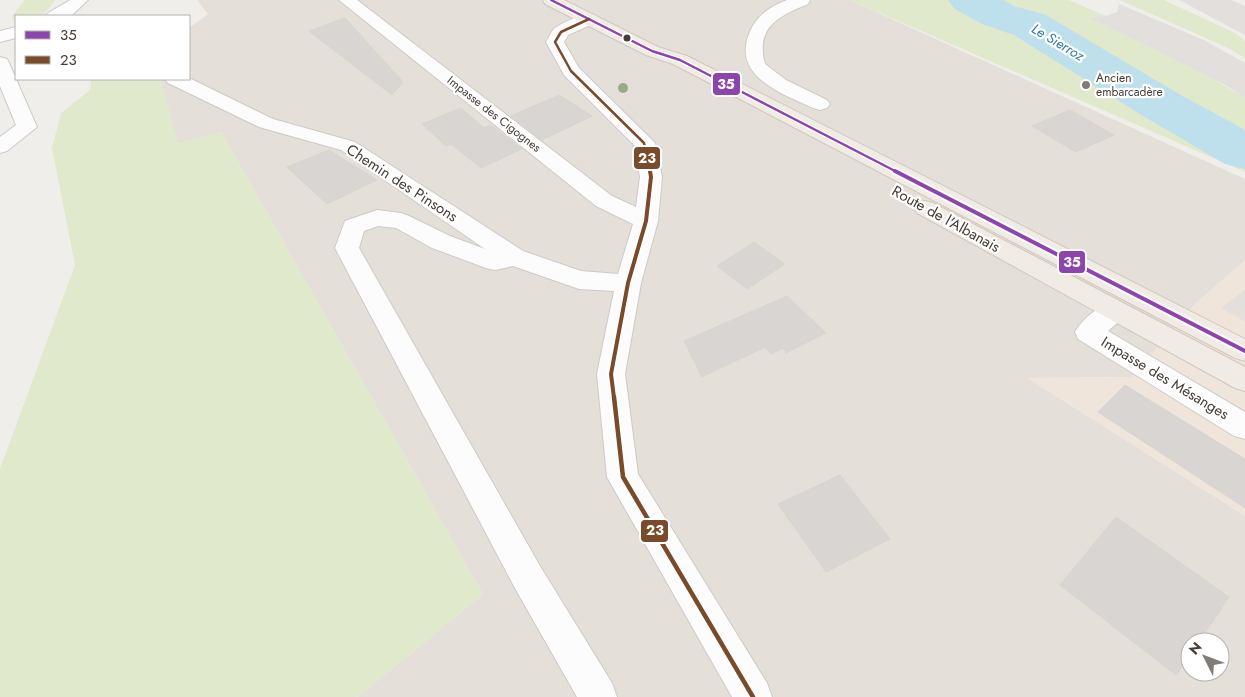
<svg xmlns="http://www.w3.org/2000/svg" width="1245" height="697" viewBox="0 0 1245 697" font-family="Jost,sans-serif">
  <rect width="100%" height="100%" fill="#f0eeeb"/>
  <!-- residential -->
  <path fill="#e4dfd8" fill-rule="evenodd" d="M197 0H850L1245 179V260L1196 303 1132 377 1028 378 1245 516V697H358L483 594 221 132 178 144 160 79H189V28L208 14ZM1190 642H1220V672H1190Z"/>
  <!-- commercial -->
  <polygon fill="#efe5db" points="1245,260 1245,516 1027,378 1132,377 1196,303"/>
  <!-- green -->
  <g fill="#e1e9cc">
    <path d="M25 0H55C41 20 39 16 16 16V26L12 16Z"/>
    <path d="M850 0H1069L1106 16 1090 18C1142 43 1196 67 1245 98V172Z"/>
    <polygon points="1120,0 1164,0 1235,33 1245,41 1245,58 1228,48"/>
    <polygon points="91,79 160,79 178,144 221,132 483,594 358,697 0,697 0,469 75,265 52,148 61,113 90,90"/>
  </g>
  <!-- parking -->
  <g fill="#e2dfdc">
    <polygon points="1179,0 1231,0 1245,6 1245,35"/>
    <polygon points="1119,4 1204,40 1245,63 1245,98 1227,86 1148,46 1089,18 1106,16 1117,12"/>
    <polygon points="1245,290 1245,321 1221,308"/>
  </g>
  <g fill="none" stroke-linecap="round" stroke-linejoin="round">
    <!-- river -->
    <polygon fill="#bedfec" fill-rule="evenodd" points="948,0 1003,0 1014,6 1046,15 1179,94 1245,130 1245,169 1225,164 1143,116 1014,35 982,24 955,9"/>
  </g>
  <!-- building -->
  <g fill="#d8d5d2" stroke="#d8d5d1">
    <polygon points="345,18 403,82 392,95 309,31"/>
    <polygon points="559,95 592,116 542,140 511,116"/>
    <polygon points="461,108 484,128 491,125 522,149 481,168 451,144 446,146 422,124"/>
    <polygon points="1070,110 1114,135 1076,152 1032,126"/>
    <polygon points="329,150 377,180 327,204 287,167"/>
    <polygon points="754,242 785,264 747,289 717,266"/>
    <polygon points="787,296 826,333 786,353 783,348 771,354 765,347 702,377 684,341"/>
    <polygon points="1125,385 1245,459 1245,508 1098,412"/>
    <polygon points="840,475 890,539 826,572 778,504"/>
    <polygon points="1116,517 1229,597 1199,642 1190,642 1190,655 1176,675 1060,585"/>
  </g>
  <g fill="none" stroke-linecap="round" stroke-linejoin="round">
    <!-- minor casing -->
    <g stroke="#cdcac7" stroke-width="2">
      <g id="minor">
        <path d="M70 0H88L71 16H45C49 11 63 5 70 0Z"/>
        <path d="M339 0H357L612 196 636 207 640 177 634 145 564 75 546 42C549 38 551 31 555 28 565 21 584 13 595 15L598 19 595 23 568 35 564 42 579 68 651 139 655 143 662 177 658 221 641 283 625 374 638 474 767 683 772 697H732L607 477 597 374 614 291 579 289 513 266 495 270 486 268 432 248 396 228 378 226 364 231 359 248 540 566 612 683 617 697H577L516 590 335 248 345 221 377 210 401 213 409 216 450 236 485 249 341 150 259 127 168 83 165 79 189 78 273 119 355 142 523 251 581 271 618 274 633 224 596 206Z"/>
        <path d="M787 0H810L808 4C779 16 755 27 765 64L786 80 827 100 830 104 827 108 820 110 813 108C783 94 732 77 749 34 756 16 769 7 787 0Z"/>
        <polygon points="16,27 16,38 0,42 0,31"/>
        <polygon points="0,57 7,59 9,63 37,127 7,151 0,153 0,137 16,125 0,86"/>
        <path d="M1114 301 1123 304 1127 311 1123 318 1108 331 1245 412V439L1234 436 1078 339 1075 332C1082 319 1099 306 1114 301Z"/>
      </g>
    </g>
    <!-- major casing -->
    <g stroke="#d1c7ba" stroke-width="2">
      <g id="major">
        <polygon points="543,0 564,0 658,47 687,56 1245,339 1245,361 1235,358 673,64 646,55 545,4"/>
        <polygon points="925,201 933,203 1245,367 1245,391 1235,388 917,213 913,208 917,203"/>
      </g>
    </g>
    <!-- minor -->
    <use href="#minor" fill="#fdfcfc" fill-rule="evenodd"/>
    <!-- major -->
    <use href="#major" fill="#f0ebe4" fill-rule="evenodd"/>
    <!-- bus-1-far1 casing -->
    <g stroke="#fff" stroke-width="5">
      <polyline id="bus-1-far1" points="551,0 652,51 680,60 897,172"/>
    </g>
    <!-- bus-1 casing -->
    <g stroke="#fff" stroke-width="8">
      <polyline id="bus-1" points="895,171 1245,351"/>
    </g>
    <!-- bus-2-far2 casing -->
    <g stroke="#fff" stroke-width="5">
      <polyline id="bus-2-far2" points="589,19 561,32 555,42 571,71 644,143 650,172"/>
    </g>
    <!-- bus-2-far1 casing -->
    <g stroke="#fff" stroke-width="8">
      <polyline id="bus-2-far1" points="614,398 611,374 628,283 646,221 651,177 650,171"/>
    </g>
    <!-- bus-2 casing -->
    <g stroke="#fff" stroke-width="8">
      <polyline id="bus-2" points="614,397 623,477 753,697"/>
    </g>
    <!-- bus-1-far1 -->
    <use href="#bus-1-far1" stroke="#8e44ad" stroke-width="2.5"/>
    <!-- bus-1 -->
    <use href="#bus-1" stroke="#8e44ad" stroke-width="4"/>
    <!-- bus-2-far2 -->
    <use href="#bus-2-far2" stroke="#7a4b2a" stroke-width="2.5"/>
    <!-- bus-2-far1 -->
    <use href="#bus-2-far1" stroke="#7a4b2a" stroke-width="4"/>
    <!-- bus-2 -->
    <use href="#bus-2" stroke="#7a4b2a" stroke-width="4.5"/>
  </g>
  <!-- trees -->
  <circle fill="#99ab82" cx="623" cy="88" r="5"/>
  <!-- markers -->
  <circle fill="#463e37" stroke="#fff" stroke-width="2" cx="627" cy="38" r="4.5"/>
  <circle fill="#827c76" stroke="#fff" stroke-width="2" cx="1086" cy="85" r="5"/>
  <g text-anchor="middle" stroke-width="4.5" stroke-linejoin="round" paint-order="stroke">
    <!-- far-poi labels -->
    <g font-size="12" fill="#463e37" stroke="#fff" text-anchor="start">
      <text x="1096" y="82">Ancien<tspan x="1096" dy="14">embarcadère</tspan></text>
    </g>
    <!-- far-street labels -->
    <g font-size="12" fill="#463e37" stroke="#fff">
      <text transform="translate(494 114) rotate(38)" y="4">Impasse des Cigognes</text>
    </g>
    <!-- far-water labels -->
    <g font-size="14" font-style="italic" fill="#327c9c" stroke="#fff">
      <text transform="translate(1058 42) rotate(31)" y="5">Le Sierroz</text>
    </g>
    <!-- street labels -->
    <g font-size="15" fill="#463e37" stroke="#fff">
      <text transform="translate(402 183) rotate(33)" y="5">Chemin des Pinsons</text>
      <text transform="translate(946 219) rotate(29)" y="5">Route de l'Albanais</text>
      <text transform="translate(1165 378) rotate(31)" y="5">Impasse des Mésanges</text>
    </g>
  </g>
  <g stroke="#fff" stroke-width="2">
    <rect x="712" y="72" width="29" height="24" rx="5" fill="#8e44ad"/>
    <rect x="633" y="146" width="28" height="24" rx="5" fill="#7a4b2a"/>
    <rect x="1058" y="250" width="28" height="24" rx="5" fill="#8e44ad"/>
    <rect x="640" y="519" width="29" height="24" rx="5" fill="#7a4b2a"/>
  </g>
  <g font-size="14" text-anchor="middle" font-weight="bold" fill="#fff">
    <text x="726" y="89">35</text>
    <text x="647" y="163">23</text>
    <text x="1072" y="267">35</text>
    <text x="655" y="535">23</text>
  </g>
  <!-- legend -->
  <rect x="15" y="15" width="175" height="65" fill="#ffffff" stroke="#b5b2af"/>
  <rect x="25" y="31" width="25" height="8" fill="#8e44ad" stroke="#b5b2af"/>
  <text x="60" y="40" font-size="15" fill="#463e37">35</text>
  <rect x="25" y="56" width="25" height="8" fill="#7a4b2a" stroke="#b5b2af"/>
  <text x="60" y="65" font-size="15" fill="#463e37">23</text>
  <!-- north arrow -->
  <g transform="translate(1205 657) rotate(312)"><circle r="24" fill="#ffffff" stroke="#b5b2af"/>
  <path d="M0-4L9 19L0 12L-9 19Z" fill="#827c76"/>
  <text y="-8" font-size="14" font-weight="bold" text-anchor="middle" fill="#463e37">N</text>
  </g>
</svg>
